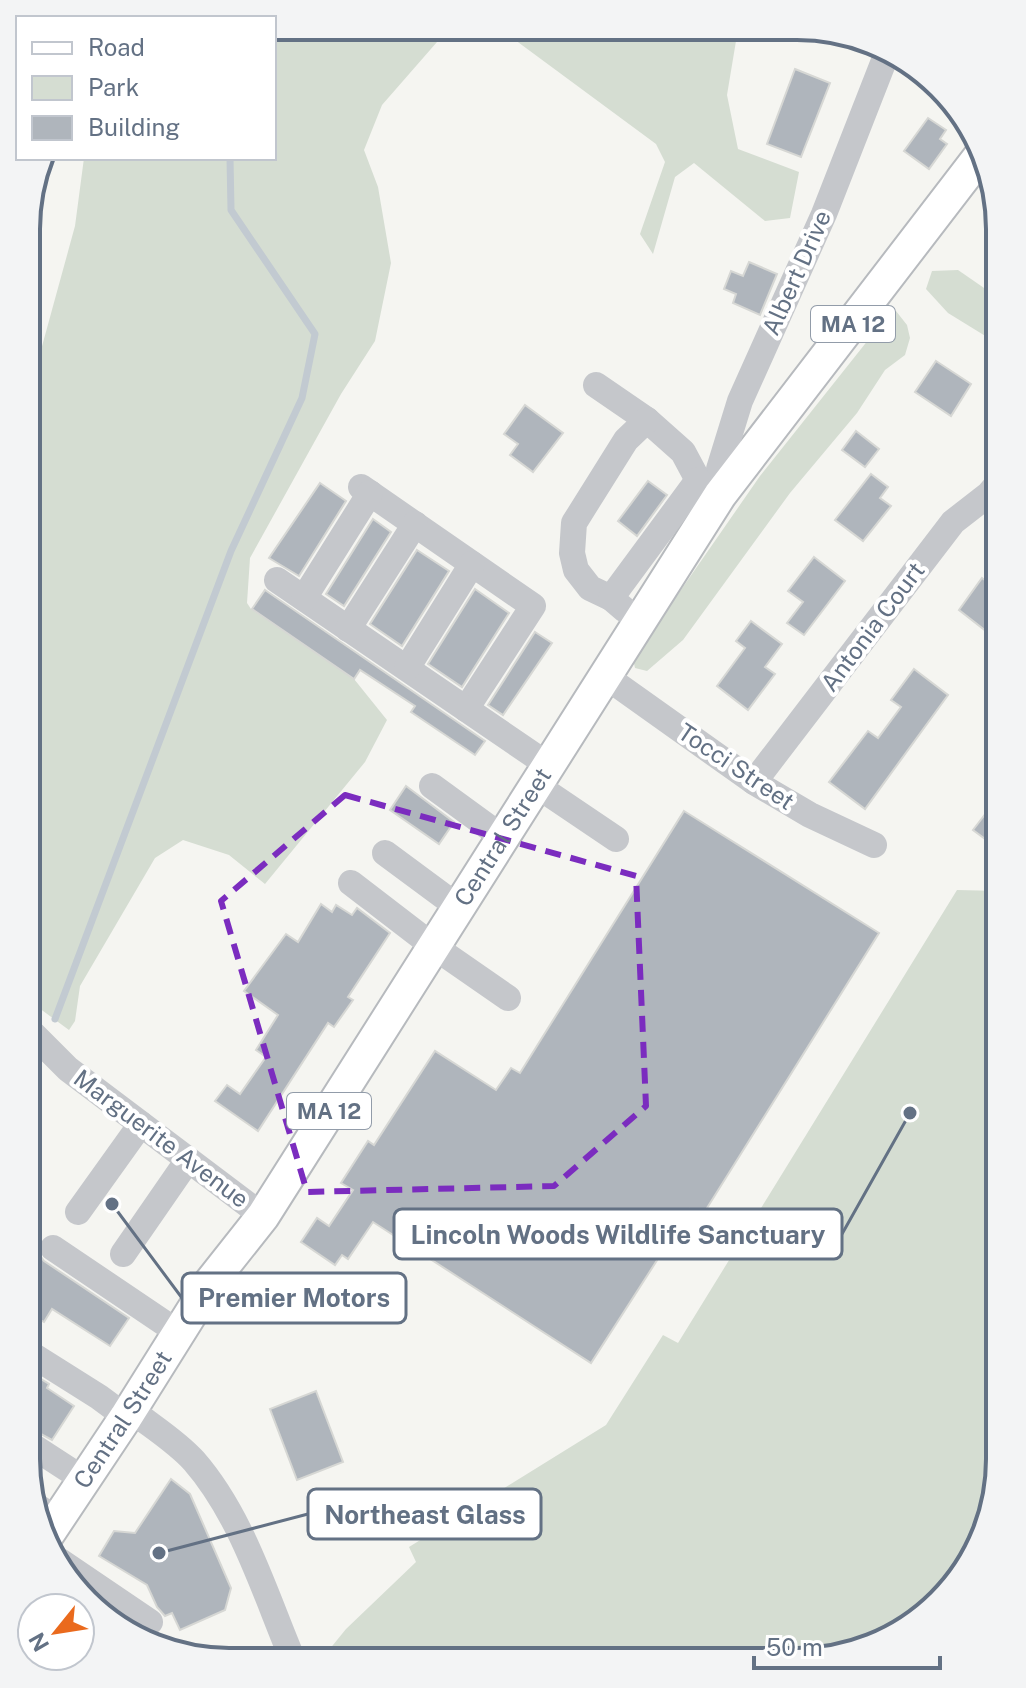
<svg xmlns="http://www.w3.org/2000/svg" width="1026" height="1688" viewBox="0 0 1026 1688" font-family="'Public Sans',sans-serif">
  <rect width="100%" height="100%" fill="#f5f5f1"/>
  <!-- green -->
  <g fill="#d5ddd2">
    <polygon points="274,26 457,27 437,42 382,105 364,150 378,187 391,263 375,341 341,394 250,558 247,603 251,609 354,679 387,720 365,762 265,884 229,855 183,840 155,858 80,986 75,1021 69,1030 39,1008 27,992 27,401 75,226 84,158 274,158"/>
    <polygon points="499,28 738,29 727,95 738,149 799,172 790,218 765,221 694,163 675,177 653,254 640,234 665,162 656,144"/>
    <polygon points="958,270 1000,299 1000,345 948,313 926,289 932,271"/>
    <polygon points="896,311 907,325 910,338 905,355 885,370 857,413 790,493 683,640 647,671 635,668 633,659 760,476 888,315"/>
    <polygon points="957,890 1000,891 1000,1473 958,1582 874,1647 797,1662 320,1661 346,1629 416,1562 409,1547 606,1425 663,1335 678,1343"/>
  </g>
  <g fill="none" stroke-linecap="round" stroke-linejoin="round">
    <!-- stream -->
    <g stroke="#c2cad1" stroke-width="7">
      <polyline points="55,1019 231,551 302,398 315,334 231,210 230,158"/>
      <polyline points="26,1106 36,1091 37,1082"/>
    </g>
  </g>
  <!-- building -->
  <g fill="#afb5bc" stroke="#d6d7d4" stroke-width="2">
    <polygon points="795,69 830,83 801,157 767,144"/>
    <polygon points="928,118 946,130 940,139 947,144 929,169 904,151"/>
    <polygon points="749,262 777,274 760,315 733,303 736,294 724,289 731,271 743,276"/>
    <polygon points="936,361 971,384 951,416 915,392"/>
    <polygon points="525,405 563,433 533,472 510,455 518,444 504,434"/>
    <polygon points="856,431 879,449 865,467 842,450"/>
    <polygon points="871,474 888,487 880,498 891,506 863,541 835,520"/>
    <polygon points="648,481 667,495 637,536 618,521"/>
    <polygon points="320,483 346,501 299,576 269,558"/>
    <polygon points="373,519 391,532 344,606 326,594"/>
    <polygon points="417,550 449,571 402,646 370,624"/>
    <polygon points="814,557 845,581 804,635 787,623 803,602 788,591"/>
    <polygon points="982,578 1000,591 1000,613 986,631 959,610"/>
    <polygon points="475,589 509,613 462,687 428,664"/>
    <polygon points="265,590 485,741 475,755 411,712 415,706 360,670 354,679 252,609"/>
    <polygon points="751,621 782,644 765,667 775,674 748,710 717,686 745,648 736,641"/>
    <polygon points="535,632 552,643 503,715 488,705"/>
    <polygon points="914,669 948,695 865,809 829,782 868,731 878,738 901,707 891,700"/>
    <polygon points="406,786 454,822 439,844 390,810"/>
    <polygon points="1000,795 1000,850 973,830"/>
    <polygon points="684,811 879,933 702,1216 690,1209 591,1363 373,1222 348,1259 342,1255 335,1265 301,1242 317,1218 329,1226 353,1190 341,1183 368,1141 374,1145 435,1051 496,1090 511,1068 520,1073"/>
    <polygon points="321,904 332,912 336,905 352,915 357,908 390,933 348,997 353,1000 334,1027 328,1023 258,1131 215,1101 227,1085 240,1094 266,1057 256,1050 278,1015 244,991 286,934 298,942"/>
    <polygon points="26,1245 38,1253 44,1261 129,1318 110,1346 52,1309 44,1322 26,1312"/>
    <polygon points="26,1370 49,1384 47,1388 74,1406 52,1440 26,1426"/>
    <polygon points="316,1391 343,1462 297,1480 270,1409"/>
    <polygon points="171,1479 190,1494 231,1588 225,1610 180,1630 172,1613 165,1616 157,1607 147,1585 99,1556 114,1531 135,1533"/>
  </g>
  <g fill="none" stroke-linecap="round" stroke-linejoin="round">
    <!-- major casing -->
    <g stroke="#b7babe" stroke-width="36">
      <g id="major">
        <path id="s1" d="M44 1540 126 1417 210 1283 263 1216 720 495 984 151"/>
      </g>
    </g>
    <!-- minor -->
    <g stroke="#c5c7cb" stroke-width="26">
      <polyline points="596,385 647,420 683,452 698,480 711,488"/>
      <polyline points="361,487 533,606 466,709"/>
      <polyline points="720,495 719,469 740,401 824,214 887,53"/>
      <polyline points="277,580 548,765"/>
      <polyline points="304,598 370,493"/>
      <polyline points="611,598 590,588 576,570 572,553 574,523 626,440 647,420"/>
      <polyline points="625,610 611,598 698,480"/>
      <polyline points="348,629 415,524"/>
      <polyline points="407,668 472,564"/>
      <polyline points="605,676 754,782 810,815 874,845"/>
      <polyline points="754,782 953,522 989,494 1000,481"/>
      <polyline points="536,785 616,839"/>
      <polyline points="432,786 502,837"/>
      <polyline points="385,853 458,907"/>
      <polyline points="351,883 433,946 508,998"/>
      <polyline points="27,1028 68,1069 263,1216"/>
      <polyline points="78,1212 141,1124"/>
      <polyline points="53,1248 179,1333"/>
      <polyline points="123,1254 188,1160"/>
      <polyline points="26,1351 99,1397 126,1417"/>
      <path d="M131 1410C151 1426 176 1441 194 1461 242 1516 265 1594 293 1660"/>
      <polyline points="26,1442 83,1479"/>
      <polyline points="35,1505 56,1519"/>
      <polyline points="60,1561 150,1622"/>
    </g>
    <!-- major -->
    <use href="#major" stroke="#fff" stroke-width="32"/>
  </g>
  <!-- marked area -->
  <path fill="none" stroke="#7b2cbf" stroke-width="6" stroke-dasharray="16 10" stroke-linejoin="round" d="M345 795 636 876 646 1106 554 1186 307 1192 221 901Z"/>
  <g text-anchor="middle" stroke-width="8" stroke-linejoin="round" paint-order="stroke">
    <!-- shield labels -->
    <g fill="#fff" stroke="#929ca9" stroke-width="2">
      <rect x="811" y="306" width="84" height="36" rx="6"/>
      <rect x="287" y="1093" width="84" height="36" rx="6"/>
    </g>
    <g font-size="22" font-weight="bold" fill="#637184">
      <text x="853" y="332">MA 12</text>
      <text x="329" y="1119">MA 12</text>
    </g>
    <!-- street labels -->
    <g font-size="24" fill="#637184" stroke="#fff">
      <text transform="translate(797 273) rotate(-66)" y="8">Albert Drive</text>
      <text transform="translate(873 627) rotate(-53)" y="8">Antonia Court</text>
      <text transform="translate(736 767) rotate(34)" y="8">Tocci Street</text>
      <text dy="8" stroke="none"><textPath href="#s1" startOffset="840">Central Street</textPath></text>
      <text transform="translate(161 1139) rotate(37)" y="8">Marguerite Avenue</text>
      <text dy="8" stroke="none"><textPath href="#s1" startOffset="144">Central Street</textPath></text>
    </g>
  </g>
  <!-- crop -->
  <path d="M0 0H1026V1688H0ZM229 40H797A189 189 0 0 1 986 229V1459A189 189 0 0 1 797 1648H229A189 189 0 0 1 40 1459V229A189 189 0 0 1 229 40Z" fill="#f3f4f5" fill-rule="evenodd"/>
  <path fill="none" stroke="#637184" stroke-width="4" d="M229 40H797A189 189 0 0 1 986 229V1459A189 189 0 0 1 797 1648H229A189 189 0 0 1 40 1459V229A189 189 0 0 1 229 40Z"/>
  <!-- callouts -->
  <path fill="none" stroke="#637184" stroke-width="3" d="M910 1113L842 1234M112 1204L182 1298M159 1553L308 1514"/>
  <g fill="#637184" stroke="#fff" stroke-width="3">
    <circle cx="910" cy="1113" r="8"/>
    <circle cx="112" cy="1204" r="8"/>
    <circle cx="159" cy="1553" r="8"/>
  </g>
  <g fill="#fff" stroke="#637184" stroke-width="3">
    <rect x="394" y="1209" width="448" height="50" rx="8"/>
    <rect x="182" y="1273" width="224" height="50" rx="8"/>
    <rect x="308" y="1489" width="233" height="50" rx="8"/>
  </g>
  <g font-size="26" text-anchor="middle" font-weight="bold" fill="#637184">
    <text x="618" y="1244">Lincoln Woods Wildlife Sanctuary</text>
    <text x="294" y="1307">Premier Motors</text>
    <text x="425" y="1524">Northeast Glass</text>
  </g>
  <!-- legend -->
  <rect x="16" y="16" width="260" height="144" fill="#ffffff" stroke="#c1c6ce" stroke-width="2"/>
  <rect x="32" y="42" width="40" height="12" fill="#ffffff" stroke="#c1c6ce" stroke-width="2"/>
  <text x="88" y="56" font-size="24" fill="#637184">Road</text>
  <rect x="32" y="76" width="40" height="24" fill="#d5ddd2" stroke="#c1c6ce" stroke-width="2"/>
  <text x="88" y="96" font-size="24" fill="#637184">Park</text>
  <rect x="32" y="116" width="40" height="24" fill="#afb5bc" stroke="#c1c6ce" stroke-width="2"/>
  <text x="88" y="136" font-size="24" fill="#637184">Building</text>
  <!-- north arrow -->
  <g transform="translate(56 1632) rotate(240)"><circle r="38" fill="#ffffff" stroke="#c1c6ce" stroke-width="2"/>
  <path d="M0-6L14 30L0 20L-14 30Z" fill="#ea6a1d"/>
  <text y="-12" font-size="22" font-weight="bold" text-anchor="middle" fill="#637184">N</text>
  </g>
  <!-- scale -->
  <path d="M754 1656v12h186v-12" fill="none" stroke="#637184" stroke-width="4"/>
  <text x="766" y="1656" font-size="24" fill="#637184" stroke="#ffffff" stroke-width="6" paint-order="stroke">50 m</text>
</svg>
